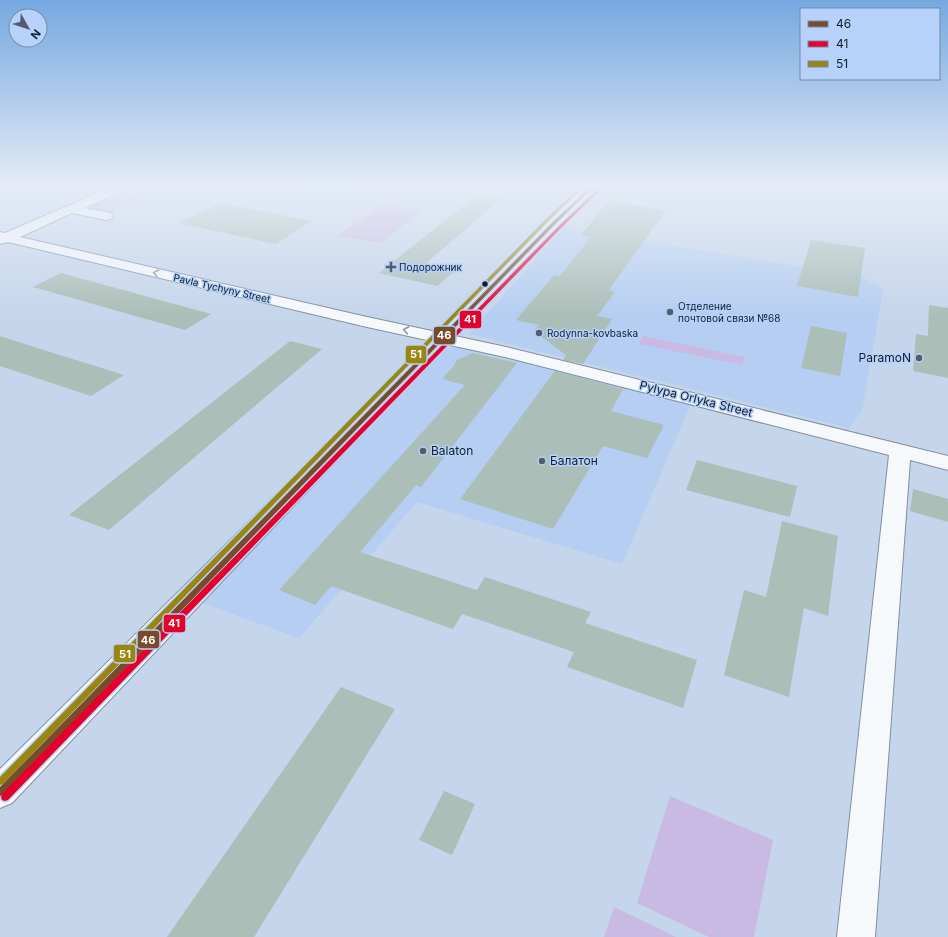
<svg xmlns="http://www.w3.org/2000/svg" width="948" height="937" viewBox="0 0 948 937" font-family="Inter,sans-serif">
  <rect width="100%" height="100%" fill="#c5d5eb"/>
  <!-- built -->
  <g fill="#b5cef1">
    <polygon points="266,185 357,185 338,197"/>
    <polygon points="563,228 861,277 883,289 862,411 849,428 469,334"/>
    <polygon points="465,346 646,391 690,406 622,564 417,502 299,638 199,602 445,349"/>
  </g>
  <!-- green -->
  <g fill="#c9bae3">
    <polygon points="123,193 142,196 107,213 87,208"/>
    <polygon points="383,204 421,211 381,243 338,236"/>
    <polygon points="643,336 745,357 742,365 639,344"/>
    <polygon points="670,796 773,840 754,937 709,937 637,903"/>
    <polygon points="614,907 676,937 604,937"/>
  </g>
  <!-- building -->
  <g fill="#abbeb7">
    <polygon points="477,195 501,199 426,263 457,269 437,286 379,273"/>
    <polygon points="609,201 666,210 609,290 615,292 597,316 612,319 583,364 563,360 566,355 534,331 539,325 516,320 554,275 560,276 591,237 581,235"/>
    <polygon points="220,203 311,221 276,244 179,223"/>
    <polygon points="811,240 865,248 858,297 797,286"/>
    <polygon points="61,273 211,314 185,330 33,287"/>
    <polygon points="929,305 948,308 948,378 913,371 916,334 928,336"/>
    <polygon points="811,326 847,333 840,376 801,368"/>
    <polygon points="0,336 31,346 124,375 91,396 0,366"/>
    <polygon points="290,341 322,349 109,530 69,515"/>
    <polygon points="473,353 517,363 421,487 416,485 360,552 477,590 485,577 591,612 585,623 697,660 683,708 567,667 574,652 462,614 453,629 331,586 315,605 279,590 465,385 442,379 453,367 457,360"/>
    <polygon points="555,371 623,389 611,411 664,425 647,458 603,446 553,529 460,499"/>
    <polygon points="697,460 797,486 790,517 686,490"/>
    <polygon points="913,489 948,499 948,522 910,511"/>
    <polygon points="782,521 838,536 828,616 804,608 789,697 724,675 744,590 766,597"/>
    <polygon points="341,687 395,709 254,937 167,937"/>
    <polygon points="444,791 475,804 452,855 419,840"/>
  </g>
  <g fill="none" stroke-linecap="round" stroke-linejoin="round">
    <!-- minor casing -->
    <g stroke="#828f9f" stroke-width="2">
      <polygon id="minor" points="116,185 131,185 129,188 85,208 111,213 113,216 111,219 106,220 72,213 20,237 367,317 506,347 948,456 948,470 910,460 875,937 837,937 889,455 505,357 367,327 8,242 0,244 0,232 5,233"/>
    </g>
    <!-- secondary casing -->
    <g stroke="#828f9f" stroke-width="2">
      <polygon id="secondary" points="587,185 600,185 559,226 12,803 0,808 0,769 497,275 549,220"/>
    </g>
    <!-- minor -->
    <use href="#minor" fill="#f6f9fc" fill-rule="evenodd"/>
    <!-- secondary -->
    <use href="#secondary" fill="#f6f9fc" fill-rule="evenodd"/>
    <!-- bus-1 casing -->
    <g stroke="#b6d2fa" stroke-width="3">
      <polygon id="bus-1" points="593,185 595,185 555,224 3,795 0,796 0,787 553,222"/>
    </g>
    <!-- bus-2 casing -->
    <g stroke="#b6d2fa" stroke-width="3">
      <polygon id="bus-2" points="598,189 600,190 560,229 8,800 5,801 2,800 1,797 2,794 558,227"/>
    </g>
    <!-- bus-3 casing -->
    <g stroke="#b6d2fa" stroke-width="3">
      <polygon id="bus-3" points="583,185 585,185 550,219 3,784 0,785 0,777 548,217"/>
    </g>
    <!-- bus-1 -->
    <use href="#bus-1" fill="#7a4b2a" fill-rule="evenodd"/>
    <!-- bus-2 -->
    <use href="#bus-2" fill="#e4002b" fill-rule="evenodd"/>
    <!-- bus-3 -->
    <use href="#bus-3" fill="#9a850f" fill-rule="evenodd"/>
  </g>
  <!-- one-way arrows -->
  <defs><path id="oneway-chevron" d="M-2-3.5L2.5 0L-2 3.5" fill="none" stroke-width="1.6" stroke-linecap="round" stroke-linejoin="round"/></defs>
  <g stroke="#90969e">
    <use href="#oneway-chevron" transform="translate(156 273) rotate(-167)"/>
    <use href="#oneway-chevron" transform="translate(406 330) rotate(-169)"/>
  </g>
  <!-- sky -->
  <linearGradient id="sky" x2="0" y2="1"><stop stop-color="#76a8e0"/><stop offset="0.59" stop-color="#e5ecf6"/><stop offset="1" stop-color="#e5ecf6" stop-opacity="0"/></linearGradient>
  <rect width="948" height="316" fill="url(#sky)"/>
  <!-- markers -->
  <g fill="#515d6e" stroke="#b6d2fa" stroke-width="1.5">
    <path d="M389 261h4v4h4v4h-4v4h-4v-4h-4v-4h4z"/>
    <circle cx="670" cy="312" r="4"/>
    <circle cx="539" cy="333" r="4"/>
    <circle cx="919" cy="358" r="4"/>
    <circle cx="423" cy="451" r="4"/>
    <circle cx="542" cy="461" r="4"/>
  </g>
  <circle fill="#131d2b" stroke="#b6d2fa" stroke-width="1.5" cx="485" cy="284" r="3.5"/>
  <g text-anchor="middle" stroke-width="3" stroke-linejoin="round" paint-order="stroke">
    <!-- far-poi labels -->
    <g font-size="10" fill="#131d2b" stroke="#b6d2fa" text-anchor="start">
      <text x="399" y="271">Подорожник</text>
      <text x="678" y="310">Отделение<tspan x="678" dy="12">почтовой связи №68</tspan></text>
      <text x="547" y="337">Rodynna-kovbaska</text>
    </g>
    <!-- far-street labels -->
    <g font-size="10" fill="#131d2b" stroke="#b6d2fa">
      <text transform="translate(222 288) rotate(13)" y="4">Pavla Tychyny Street</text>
    </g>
    <!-- poi labels -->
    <g font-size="12" fill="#131d2b" stroke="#b6d2fa" text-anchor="start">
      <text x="911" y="362" text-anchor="end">ParamoN</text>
      <text x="431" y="455">Balaton</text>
      <text x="550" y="465">Балатон</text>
    </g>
    <!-- street labels -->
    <g font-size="12" fill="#131d2b" stroke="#b6d2fa">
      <text transform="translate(696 399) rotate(14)" y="4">Pylypa Orlyka Street</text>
    </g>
  </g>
  <g stroke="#b6d2fa" stroke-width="1.5">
    <rect x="459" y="310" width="23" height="19" rx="4" fill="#e4002b"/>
    <rect x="433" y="326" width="23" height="19" rx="4" fill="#7a4b2a"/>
    <rect x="405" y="345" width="22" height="19" rx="4" fill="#9a850f"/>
    <rect x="163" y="614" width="23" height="19" rx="4" fill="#e4002b"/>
    <rect x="137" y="630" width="23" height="19" rx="4" fill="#7a4b2a"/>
    <rect x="113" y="644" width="23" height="19" rx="4" fill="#9a850f"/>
  </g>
  <g font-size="11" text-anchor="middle" font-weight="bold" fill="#fff">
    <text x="470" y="323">41</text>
    <text x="444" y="339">46</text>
    <text x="416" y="358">51</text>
    <text x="174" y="627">41</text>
    <text x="148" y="644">46</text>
    <text x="125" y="658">51</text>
  </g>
  <!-- legend -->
  <rect x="800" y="8" width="140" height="72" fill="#b6d2fa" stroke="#758aa7"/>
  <rect x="808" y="21" width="20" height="6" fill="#7a4b2a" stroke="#758aa7"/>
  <text x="836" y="28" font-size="12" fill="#131d2b">46</text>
  <rect x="808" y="41" width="20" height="6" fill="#e4002b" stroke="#758aa7"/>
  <text x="836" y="48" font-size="12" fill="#131d2b">41</text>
  <rect x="808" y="61" width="20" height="6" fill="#9a850f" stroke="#758aa7"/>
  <text x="836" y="68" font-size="12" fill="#131d2b">51</text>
  <!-- north arrow -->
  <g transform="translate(28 28) rotate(129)"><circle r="19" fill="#b6d2fa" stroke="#758aa7"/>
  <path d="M0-3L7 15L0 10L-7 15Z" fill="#515d6e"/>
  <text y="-6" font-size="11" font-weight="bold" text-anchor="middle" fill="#131d2b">N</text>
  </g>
</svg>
